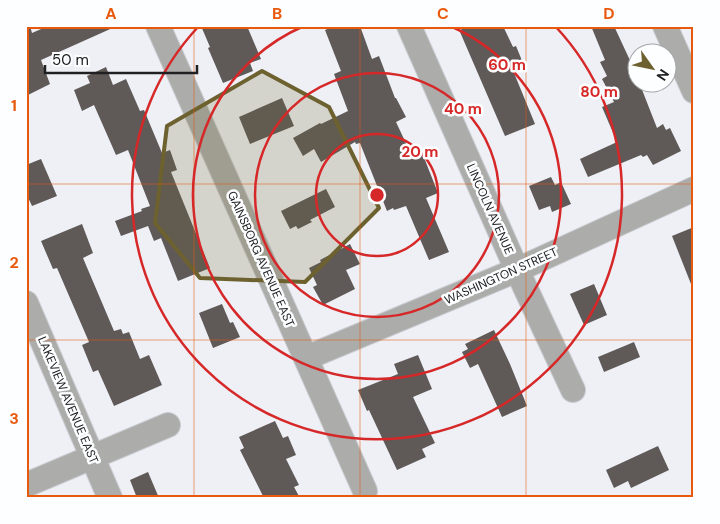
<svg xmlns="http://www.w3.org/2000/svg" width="720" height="524" viewBox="0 0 720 524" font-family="'DM Sans',sans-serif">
  <rect width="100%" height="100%" fill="#eef0f6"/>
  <!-- building -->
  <g fill="#5f5958">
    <polygon points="26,26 30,26 32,33 48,26 117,26 41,60 50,84 26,96"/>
    <polygon points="201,26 247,26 261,59 250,63 253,71 223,83 208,48 210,47"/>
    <polygon points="335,26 360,26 372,59 379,56 395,98 396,98 406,117 396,122 411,154 421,150 438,193 426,198 449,252 429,260 406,206 394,210 393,208 387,211 360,143 356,144 355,142 321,162 314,149 303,156 293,138 320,123 321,124 348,111 334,74 341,71 325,30"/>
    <polygon points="460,26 503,26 513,47 516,46 525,68 514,73 535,124 505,136 460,32 462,31"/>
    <polygon points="591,26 614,26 634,69 634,70 638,82 639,82 657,128 663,124 666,130 670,128 681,151 653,165 647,155 643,157 641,155 588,177 580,159 617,142 602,107 614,102 602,79 607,76 600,62 605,60"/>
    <polygon points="106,67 113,85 126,79 140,111 144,110 162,153 170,150 177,170 171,172 210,268 178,281 161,238 154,241 148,226 121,236 115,221 142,211 141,209 150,206 128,150 116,155 94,105 82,111 74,90 90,83 87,76"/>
    <polygon points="282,98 294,126 250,144 239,117"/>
    <polygon points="41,159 57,196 32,206 26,193 26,165"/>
    <polygon points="551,177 555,185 561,182 571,204 552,212 550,206 539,210 529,186"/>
    <polygon points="326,189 335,207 310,220 312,222 298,229 296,226 290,229 281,211"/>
    <polygon points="82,224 93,253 83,258 114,331 121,329 123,334 129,332 140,359 149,355 162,385 114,406 98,370 93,372 82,345 89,342 57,268 53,269 41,241"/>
    <polygon points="694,227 694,289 693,289 672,236"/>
    <polygon points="350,244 360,264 346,270 355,289 323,305 313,287 317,285 309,268 321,262 320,260"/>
    <polygon points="594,284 607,315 584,325 570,294"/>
    <polygon points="222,304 230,323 233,322 240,337 213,348 199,313"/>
    <polygon points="494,330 510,364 527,406 502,417 478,364 470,368 462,352 468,349 465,344"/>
    <polygon points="634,342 640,357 604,372 598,357"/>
    <polygon points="418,355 432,389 413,397 435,443 422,449 426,457 397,470 369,410 367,411 358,390 398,374 394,364"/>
    <polygon points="275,421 283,438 288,436 296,455 286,459 299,485 294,487 300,498 264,498 240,450 244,448 239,437"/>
    <polygon points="658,446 669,470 631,488 628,481 614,488 606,470"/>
    <polygon points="148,472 159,498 137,498 130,480"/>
  </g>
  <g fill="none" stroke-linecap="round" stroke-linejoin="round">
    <!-- minor casing -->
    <g stroke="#c9cbd0" stroke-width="26">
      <g id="minor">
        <polyline points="158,26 365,491"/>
        <polyline points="409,26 517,270 573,390"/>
        <polyline points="665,26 694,91"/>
        <polyline points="26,303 110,498"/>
        <polyline points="306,358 517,270 694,189"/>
        <polyline points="26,485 168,425"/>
      </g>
    </g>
    <!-- minor -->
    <use href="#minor" stroke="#acadaa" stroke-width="24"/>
  </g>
  <!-- marked area -->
  <path fill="#6d622f" fill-opacity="0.2" stroke="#6d622f" stroke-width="4" stroke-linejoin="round" d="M262 71 329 107 379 208 305 282 200 278 155 223 167 126Z"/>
  <!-- grid -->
  <path fill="none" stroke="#e8590c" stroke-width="1" stroke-opacity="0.55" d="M194 26V498M360 26V498M526 26V498M26 184H694M26 340H694"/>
  <!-- distance rings -->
  <g fill="none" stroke="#d62828" stroke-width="2.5">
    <circle cx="377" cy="195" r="61"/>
    <circle cx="377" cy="195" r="122"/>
    <path d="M450 26A184 184 0 1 1 304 26"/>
    <path d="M555 26A245 245 0 1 1 199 26"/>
  </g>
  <g text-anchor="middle" stroke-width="5" stroke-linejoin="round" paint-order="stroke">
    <!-- street labels -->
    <g font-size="12" fill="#202022" stroke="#fdfeff">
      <text transform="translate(490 209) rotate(66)" y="4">LINCOLN AVENUE</text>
      <text transform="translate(261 259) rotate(66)" y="4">GAINSBORG AVENUE EAST</text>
      <text transform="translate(501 276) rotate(-24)" y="4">WASHINGTON STREET</text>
      <text transform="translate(68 400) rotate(67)" y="4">LAKEVIEW AVENUE EAST</text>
    </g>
  </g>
  <circle cx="377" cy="195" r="8" fill="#d62828" stroke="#fdfeff" stroke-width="2.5"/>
  <g font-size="15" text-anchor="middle" font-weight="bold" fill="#d62828" stroke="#fdfeff" stroke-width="5" stroke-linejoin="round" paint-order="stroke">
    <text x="507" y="70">60 m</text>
    <text x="599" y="97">80 m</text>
    <text x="463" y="114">40 m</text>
    <text x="420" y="157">20 m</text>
  </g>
  <!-- border -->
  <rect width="720" height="524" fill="none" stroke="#fdfeff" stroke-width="55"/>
  <!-- north arrow -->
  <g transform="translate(652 68) rotate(123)"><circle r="24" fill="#fdfeff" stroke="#a5a5a7"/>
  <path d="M0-4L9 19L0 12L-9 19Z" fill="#6d622f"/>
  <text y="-8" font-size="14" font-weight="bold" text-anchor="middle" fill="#202022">N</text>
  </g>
  <!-- scale -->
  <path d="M45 65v8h152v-8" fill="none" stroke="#202022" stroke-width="2.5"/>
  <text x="52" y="65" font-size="15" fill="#202022" stroke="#fdfeff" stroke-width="4" paint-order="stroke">50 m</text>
  <rect x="28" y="28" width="664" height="468" fill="none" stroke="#e8590c" stroke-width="2"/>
  <g font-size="16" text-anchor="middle" font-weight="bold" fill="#e8590c">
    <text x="111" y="19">A</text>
    <text x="277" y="19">B</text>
    <text x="443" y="19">C</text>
    <text x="609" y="19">D</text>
    <text x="14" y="111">1</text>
    <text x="14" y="268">2</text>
    <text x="14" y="424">3</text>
  </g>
</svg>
